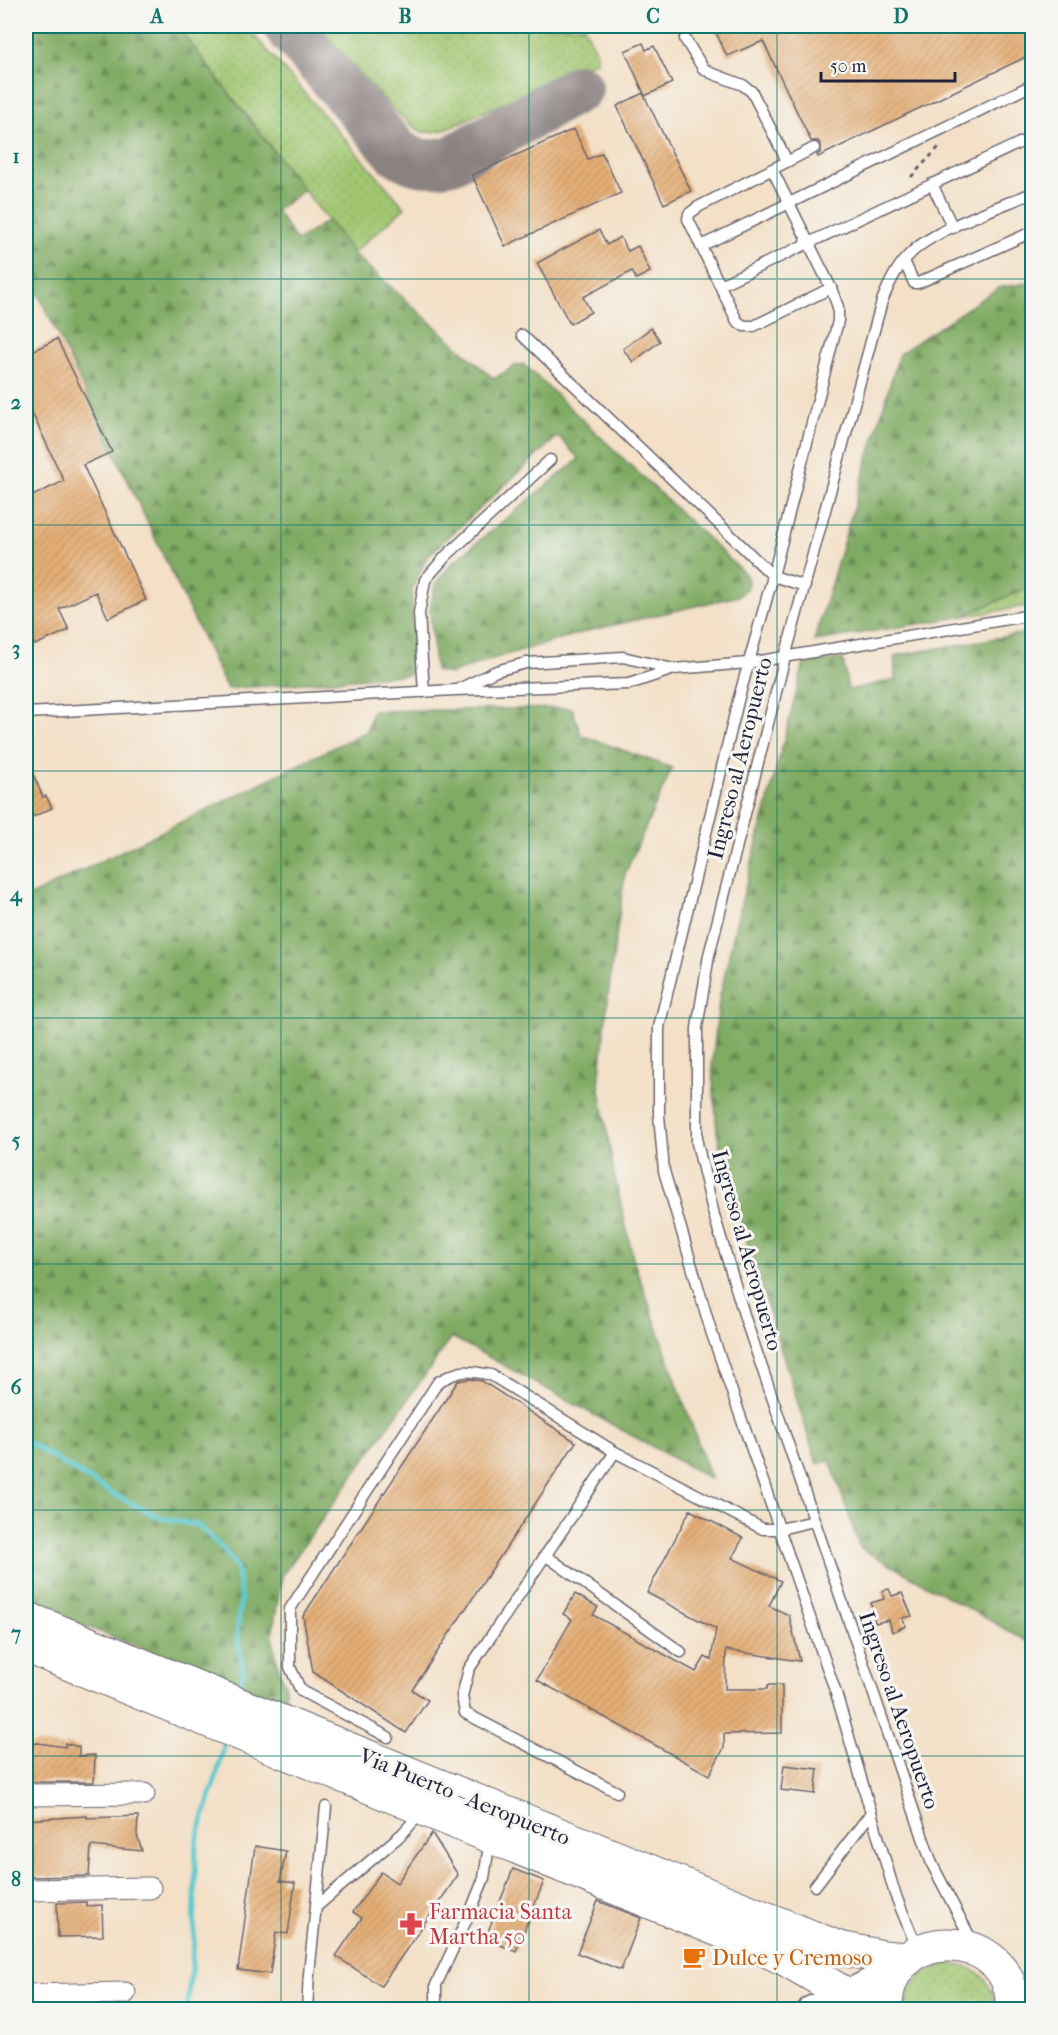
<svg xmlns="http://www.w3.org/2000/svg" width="1058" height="2035" viewBox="0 0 1058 2035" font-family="'IM FELL French Canon',serif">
  <defs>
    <pattern id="grass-dots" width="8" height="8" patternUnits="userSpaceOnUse" patternTransform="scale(1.5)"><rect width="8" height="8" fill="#a1c671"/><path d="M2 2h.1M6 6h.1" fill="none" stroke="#8aaa63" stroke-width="1.8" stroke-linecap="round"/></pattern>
    <pattern id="forest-firs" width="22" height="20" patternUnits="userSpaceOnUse" patternTransform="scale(1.5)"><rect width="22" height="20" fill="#80ab63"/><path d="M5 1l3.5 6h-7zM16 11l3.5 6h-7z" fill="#688b53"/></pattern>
    <pattern id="building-hatch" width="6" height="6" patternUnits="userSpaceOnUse" patternTransform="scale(1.5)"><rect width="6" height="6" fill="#e4ae76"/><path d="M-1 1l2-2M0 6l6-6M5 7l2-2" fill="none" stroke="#c39567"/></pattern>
  </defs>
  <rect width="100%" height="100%" fill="#f6f6f2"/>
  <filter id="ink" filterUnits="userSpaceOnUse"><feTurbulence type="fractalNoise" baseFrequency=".0167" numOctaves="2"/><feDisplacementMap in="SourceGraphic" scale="12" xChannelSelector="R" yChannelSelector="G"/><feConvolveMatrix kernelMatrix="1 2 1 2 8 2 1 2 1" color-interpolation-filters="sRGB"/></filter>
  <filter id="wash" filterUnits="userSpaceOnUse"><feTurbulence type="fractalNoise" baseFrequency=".008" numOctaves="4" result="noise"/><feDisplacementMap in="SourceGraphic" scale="24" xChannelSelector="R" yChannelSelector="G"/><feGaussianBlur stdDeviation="1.35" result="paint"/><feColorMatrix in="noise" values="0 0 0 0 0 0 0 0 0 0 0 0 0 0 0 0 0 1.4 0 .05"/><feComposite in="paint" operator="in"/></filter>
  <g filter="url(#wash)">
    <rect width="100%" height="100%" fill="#f3e0c7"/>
    <!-- grass -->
    <g fill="url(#grass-dots)" stroke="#627456" stroke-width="1.5">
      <polygon points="177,26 246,26 405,208 353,253"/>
      <path d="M319 26H584L597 53V61L443 130C438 131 430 133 424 132 404 129 335 45 319 26Z"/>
      <polygon points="1032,586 1032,605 960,617"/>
      <path d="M945 1964C979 1965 990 1977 997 2010L906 2009C905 1985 924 1971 945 1964Z"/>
    </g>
    <!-- forest -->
    <g fill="url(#forest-firs)" stroke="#51664f" stroke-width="1.5">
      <polygon points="26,26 177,26 304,190 276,211 297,241 328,220 353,253 494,379 515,366 523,364 529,369 745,574 748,581 746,590 738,596 588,631 492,659 450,674 435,671 430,609 435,584 452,563 579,459 558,436 427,557 412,590 414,674 227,689 36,289 26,293"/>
      <polygon points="1032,282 1032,586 960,617 814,641 899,354 998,288"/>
      <polygon points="1032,632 1032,1644 860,1548 830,1460 817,1464 727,1178 717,1132 712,1065 719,1001 735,927 804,663 843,659 848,690 895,680 894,656"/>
      <polygon points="572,708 581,735 672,768 625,874 611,971 599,1083 615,1179 634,1262 711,1479 452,1337 282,1576 272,1636 279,1670 285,1683 286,1699 280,1702 26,1603 26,898 367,731 372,711"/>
    </g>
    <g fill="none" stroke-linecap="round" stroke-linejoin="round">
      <!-- stream -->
      <g stroke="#5bc9cf" stroke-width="5">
        <polyline points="26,1441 113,1494 161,1518 198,1525 222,1548 236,1566 241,1597 237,1634 243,1671 238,1691"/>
        <polyline points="187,2010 194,1941 196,1842 217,1774 226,1738"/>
      </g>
      <!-- taxiway -->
      <path stroke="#8a8181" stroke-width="48" d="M287 26 397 152C416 165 429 165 451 160L579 88"/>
    </g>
    <g id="blocks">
      <!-- building -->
      <g fill="url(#building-hatch)">
        <polygon points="713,26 1032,26 1032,54 818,157 817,155 821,152 821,145 818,141 811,141 763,41 727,56"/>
        <polygon points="643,43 646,50 654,46 672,83 645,96 625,51"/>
        <polygon points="643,93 691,191 664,204 617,106"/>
        <polygon points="574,129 588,159 602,153 621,193 505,246 472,175"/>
        <polygon points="599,230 607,245 620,237 628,251 638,246 650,272 636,279 632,271 583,297 591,312 570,324 537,263"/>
        <polygon points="651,328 660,341 633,362 623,349"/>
        <polygon points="57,339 112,452 83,465 146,600 108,618 96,592 59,609 69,630 35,645 26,626 26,499 64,481 26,400 26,354"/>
        <polygon points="26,758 43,797 46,796 52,808 26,820"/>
        <polygon points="469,1379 482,1381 576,1442 412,1690 428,1700 406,1733 313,1672 303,1616 458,1381"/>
        <polygon points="690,1510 743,1538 732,1558 781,1581 769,1606 789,1615 800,1661 726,1650 725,1689 767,1689 768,1685 782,1685 782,1733 724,1734 724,1748 709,1775 537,1680 572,1619 563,1614 575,1594 598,1607 593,1615 696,1672 705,1657 711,1660 716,1629 647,1593"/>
        <polygon points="889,1589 892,1596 902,1593 912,1616 902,1618 906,1626 892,1632 889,1620 875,1623 871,1603 884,1599 882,1591"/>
        <polygon points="38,1743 65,1747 65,1743 79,1747 79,1756 95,1755 94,1782 26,1782 26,1745"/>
        <polygon points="784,1765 818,1769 815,1794 781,1790"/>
        <polygon points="87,1816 87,1818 138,1816 137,1835 142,1851 91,1846 89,1876 28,1877 31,1846 26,1846 26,1820"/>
        <polygon points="432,1833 458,1875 381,1986 336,1956 362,1918 353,1912 381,1872 397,1883"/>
        <polygon points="255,1846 286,1851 280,1881 295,1883 288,1934 276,1932 270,1974 238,1970"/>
        <polygon points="513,1869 544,1881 516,1951 485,1939"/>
        <polygon points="598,1901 641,1918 621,1970 577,1953"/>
        <polygon points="86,1902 86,1906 102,1905 103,1936 58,1937 57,1903"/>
      </g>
    </g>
  </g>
  <g filter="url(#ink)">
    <use href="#blocks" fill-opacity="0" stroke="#6b646c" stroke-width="1.5"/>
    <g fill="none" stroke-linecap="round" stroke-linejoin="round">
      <!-- service casing -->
      <g stroke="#6b646c" stroke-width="13">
        <g id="service">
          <polyline points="685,39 703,68 711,73 743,85 752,92 787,161"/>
          <polyline points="814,148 698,207 689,214 688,219 737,321 744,326 754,326 831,288"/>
          <polyline points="772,169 831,288 838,307 838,321 773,576 738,701 659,1027 659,1115 664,1171 711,1331 836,1693 895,1894 918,1950"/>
          <polyline points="932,184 953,228"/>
          <polyline points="701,246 1032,85"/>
          <polyline points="904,261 914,283 918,283 1032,232"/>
          <polyline points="720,285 1032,137"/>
          <polyline points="522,335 773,576 805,586"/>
          <polyline points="461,688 496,671 526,663 623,657 673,669"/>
          <polyline points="424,692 419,613 425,580 446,556 550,460"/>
          <polyline points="26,713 455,690 629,684 674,669 748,663 1032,615"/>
          <polyline points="615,1452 469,1669 462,1696 465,1713 617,1792"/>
          <polyline points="545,1555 681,1652"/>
          <path d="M388 1737 301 1691 290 1667V1609L438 1382C461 1369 466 1370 491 1375L615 1452 763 1529H780L814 1521"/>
          <polyline points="815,1886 871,1813"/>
          <polyline points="316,1907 402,1834 421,1813"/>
          <path d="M973 1943 932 1864 746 1321 714 1215 697 1143V1028L709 955 785 657 882 301C889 284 897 266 911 253 935 229 1000 207 1032 193"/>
          <polyline points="307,2010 309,1974 326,1807"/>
          <polyline points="436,2010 436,1985 472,1908 484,1878 490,1839"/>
        </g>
      </g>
      <!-- minor casing -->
      <g stroke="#6b646c" stroke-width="23">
        <g id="minor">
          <polyline points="26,1795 144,1794"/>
          <polyline points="26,1890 150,1888"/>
          <polyline points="26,1995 125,1993"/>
        </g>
      </g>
      <!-- secondary casing -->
      <g stroke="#6b646c" stroke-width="31">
        <polyline id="secondary" points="812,2010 833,2002 899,1968"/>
      </g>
      <!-- primary casing -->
      <g stroke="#6b646c" stroke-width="35">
        <g id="primary">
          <polyline points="26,1618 839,1948 883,1957 908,1959"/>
          <polyline points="26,1646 760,1947 787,1960 873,2010"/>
          <path d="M886 2010C884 1920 1018 1927 1012 2010"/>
        </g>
      </g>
      <!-- path -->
      <polyline stroke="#6b646c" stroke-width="3" stroke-dasharray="4.5 4.5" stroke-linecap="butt" points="911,177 939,147"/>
      <!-- service -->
      <use href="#service" stroke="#fff" stroke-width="10"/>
      <!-- minor -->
      <use href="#minor" stroke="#fff" stroke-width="21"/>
      <!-- secondary -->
      <use href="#secondary" stroke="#fff" stroke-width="28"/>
      <!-- primary -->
      <use href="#primary" stroke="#fff" stroke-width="33"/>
    </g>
  </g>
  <!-- grid -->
  <path fill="none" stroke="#0f766e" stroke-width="1.5" stroke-opacity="0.55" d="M281 26V2010M529 26V2010M777 26V2010M26 279H1032M26 525H1032M26 771H1032M26 1018H1032M26 1264H1032M26 1510H1032M26 1756H1032"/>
  <!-- icons -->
  <defs>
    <g id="pharmacy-bare" transform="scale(1.8)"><path d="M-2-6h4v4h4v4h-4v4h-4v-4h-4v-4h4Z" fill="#e0444e" stroke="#f6f6f2" stroke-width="2.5" paint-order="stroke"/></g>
    <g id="cafe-bare" transform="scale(1.8)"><path d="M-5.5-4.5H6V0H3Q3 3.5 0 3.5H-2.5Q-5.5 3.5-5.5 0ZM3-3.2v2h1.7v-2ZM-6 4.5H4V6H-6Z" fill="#e8710a" stroke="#f6f6f2" stroke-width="2.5" paint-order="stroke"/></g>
  </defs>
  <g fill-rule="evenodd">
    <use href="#pharmacy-bare" x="411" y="1924"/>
    <use href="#cafe-bare" x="694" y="1957"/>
  </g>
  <g text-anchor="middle" stroke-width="6" stroke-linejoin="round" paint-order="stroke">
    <!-- street labels -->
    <g font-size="22" fill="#22223b" stroke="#f6f6f2">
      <text transform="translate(739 758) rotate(-76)" y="8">Ingreso al Aeropuerto</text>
      <text transform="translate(748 1250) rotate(74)" y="8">Ingreso al Aeropuerto</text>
      <text transform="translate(900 1710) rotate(71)" y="8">Ingreso al Aeropuerto</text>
      <text transform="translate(465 1796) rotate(22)" y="8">Via Puerto - Aeropuerto</text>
    </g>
    <!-- health labels -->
    <g font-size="22" fill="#be3a42" stroke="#f6f6f2" text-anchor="start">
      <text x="429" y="1919">Farmacia Santa<tspan x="429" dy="25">Martha 50</tspan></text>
    </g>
    <!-- food labels -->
    <g font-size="22" fill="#c56008" stroke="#f6f6f2" text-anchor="start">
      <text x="712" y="1965">Dulce y Cremoso</text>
    </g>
  </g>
  <!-- margin -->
  <rect width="1058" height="2035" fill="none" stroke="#f6f6f2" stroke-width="66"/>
  <!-- scale -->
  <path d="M821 72v9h134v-9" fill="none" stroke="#22223b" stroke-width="3"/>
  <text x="830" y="72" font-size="18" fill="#22223b" stroke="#f6f6f2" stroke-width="4.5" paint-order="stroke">50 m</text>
  <rect x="33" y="33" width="992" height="1969" fill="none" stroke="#0f766e" stroke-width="2"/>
  <g font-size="20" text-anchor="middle" font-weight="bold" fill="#0f766e">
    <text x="157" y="23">A</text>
    <text x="405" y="23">B</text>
    <text x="653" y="23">C</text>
    <text x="901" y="23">D</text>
    <text x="16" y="163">1</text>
    <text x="16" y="409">2</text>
    <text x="16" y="655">3</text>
    <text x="16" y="901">4</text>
    <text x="16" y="1147">5</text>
    <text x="16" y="1394">6</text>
    <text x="16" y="1640">7</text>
    <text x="16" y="1886">8</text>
  </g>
</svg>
